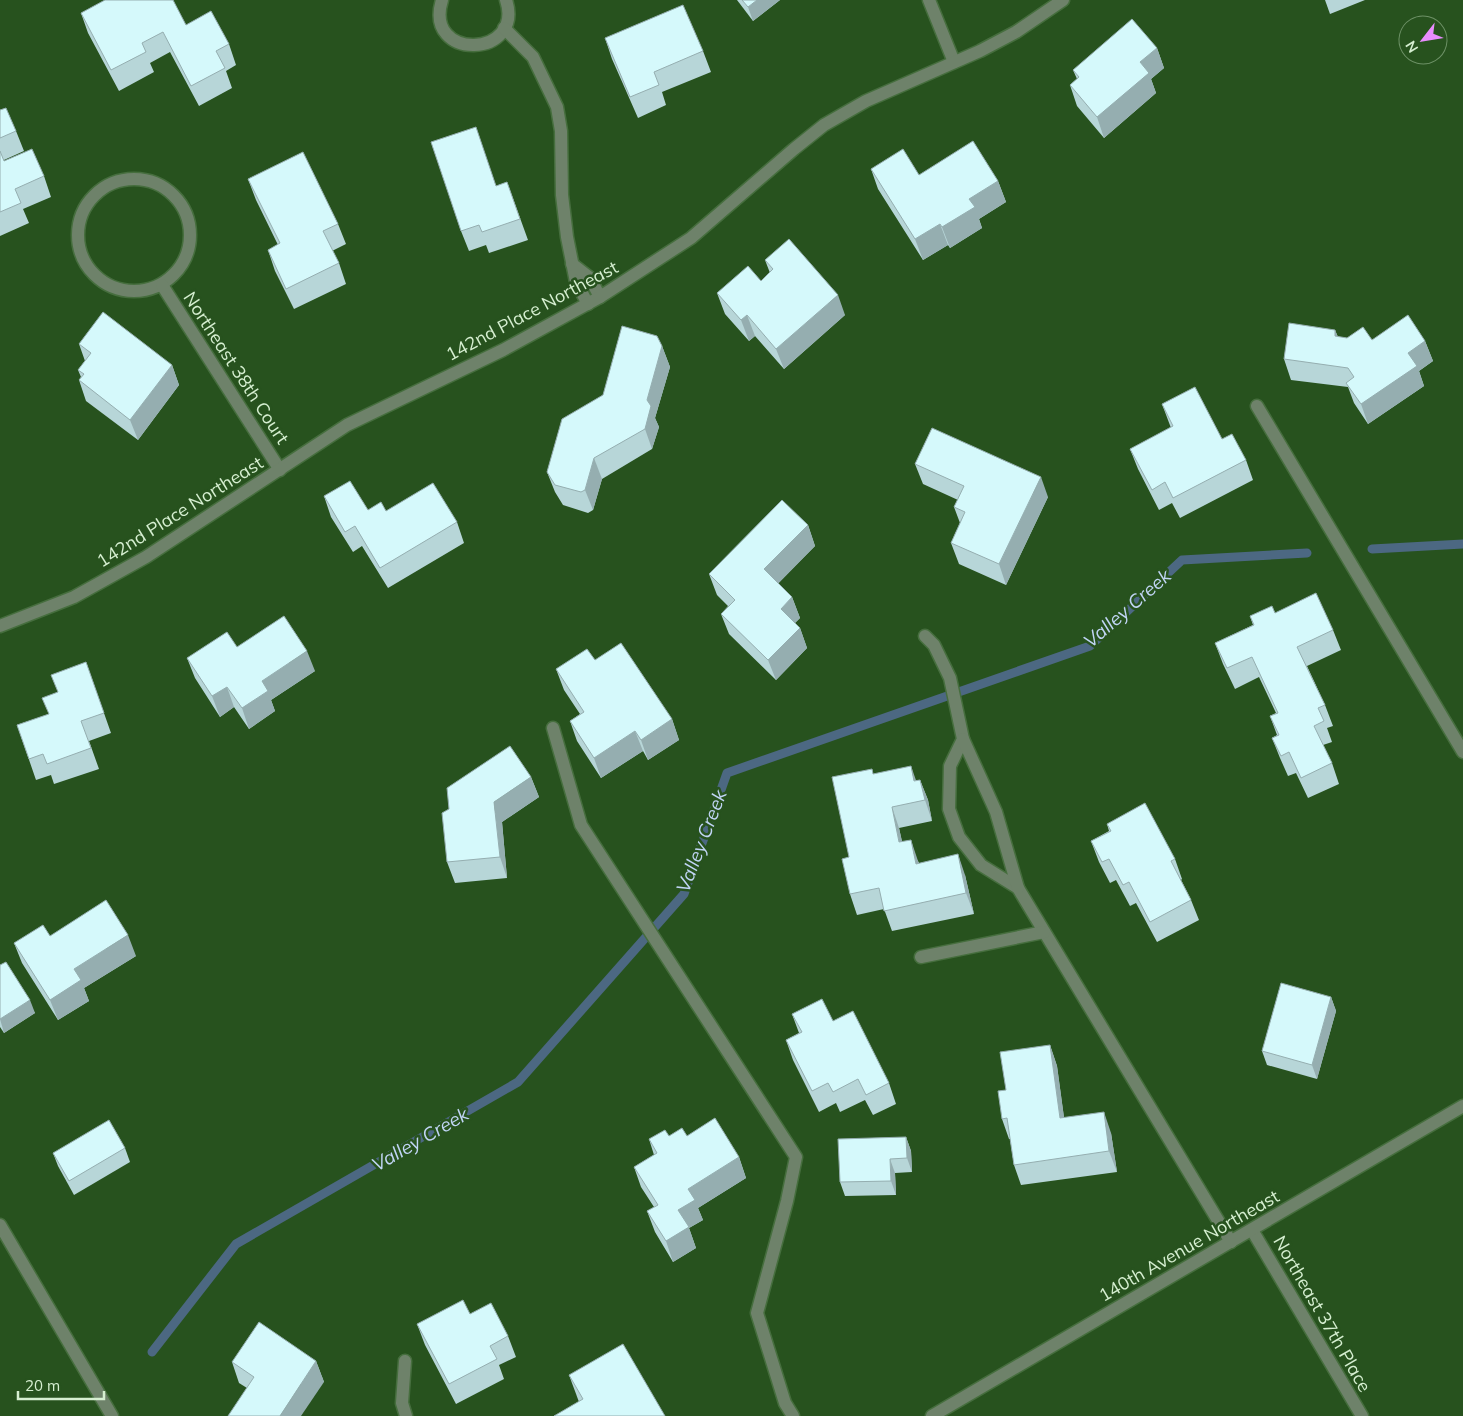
<svg xmlns="http://www.w3.org/2000/svg" width="1463" height="1416" viewBox="0 0 1463 1416" font-family="Mulish,sans-serif">
  <rect width="100%" height="100%" fill="#27521e"/>
  <g fill="none" stroke-linecap="round" stroke-linejoin="round">
    <!-- stream -->
    <g stroke="#4c6882" stroke-width="9">
      <polyline points="1372,549 1463,544"/>
      <polyline points="152,1352 236,1244 518,1082 684,894 727,773 1090,646 1182,560 1307,553"/>
    </g>
    <!-- minor casing -->
    <g stroke="#466e3e" stroke-width="15">
      <g id="minor">
        <path d="M442 0C423 62 525 58 506 0"/>
        <polyline points="929,0 954,62"/>
        <polyline points="504,28 533,57 557,107 561,131 562,195 567,237 576,282 588,304"/>
        <circle cx="134" cy="235" r="56"/>
        <polyline points="572,264 590,278 600,297"/>
        <polyline points="162,285 280,470"/>
        <polyline points="1257,406 1463,752"/>
        <polyline points="0,626 74,597 146,557 347,425 503,350 600,297 691,238 794,149 824,125 866,101 980,51 1016,32 1063,0"/>
        <polyline points="925,636 934,645 950,678 963,739 950,766 949,809 959,837 981,865 1018,888 1231,1242"/>
        <polyline points="553,728 581,825 796,1157 787,1201 757,1313 785,1403 793,1416"/>
        <polyline points="963,739 996,812 1018,888"/>
        <polyline points="921,957 1044,932"/>
        <polyline points="0,1225 112,1416"/>
        <polyline points="1252,1230 1362,1416"/>
        <polyline points="405,1361 402,1403 406,1416"/>
        <polyline points="932,1416 1463,1106"/>
      </g>
    </g>
    <!-- minor -->
    <use href="#minor" stroke="#6e826a" stroke-width="12"/>
  </g>
  <!-- wall -->
  <g fill="#b7d6d8">
    <polygon points="737,0 780,0 753,21"/>
    <polygon points="1325,0 1365,0 1330,14"/>
    <polygon points="81,13 186,25 229,44 236,65 226,71 232,88 199,106 170,52 150,63 154,72 119,91 88,33"/>
    <polygon points="605,38 703,51 711,72 662,92 666,105 638,118 612,59"/>
    <polygon points="1157,48 1164,68 1151,79 1156,93 1104,138 1077,106 1070,85 1077,79 1073,70"/>
    <polygon points="0,110 16,131 24,151 4,160 4,161 44,176 51,197 23,209 29,223 0,236"/>
    <polygon points="871,169 919,175 998,181 1006,202 979,219 982,228 950,248 948,245 923,260 878,189"/>
    <polygon points="248,179 338,224 346,244 332,251 339,263 346,284 294,309 275,271 268,250 278,245 256,200"/>
    <polygon points="507,182 528,240 489,253 486,245 469,251 461,231 496,186"/>
    <polygon points="765,260 845,315 784,369 755,336 749,341 725,314 717,293 761,281 770,273"/>
    <polygon points="1335,330 1338,337 1347,338 1425,341 1433,361 1419,371 1424,386 1368,424 1354,403 1348,387 1291,380 1284,359"/>
    <polygon points="79,344 172,365 179,385 138,440 86,401 79,380 81,377 78,370 85,361"/>
    <polygon points="662,346 670,367 655,418 659,427 652,449 602,479 593,510 588,513 563,505 555,492 547,472 603,395"/>
    <polygon points="1162,404 1222,439 1246,460 1253,480 1180,518 1172,503 1159,510 1138,469 1130,449 1171,428"/>
    <polygon points="915,464 1048,497 1006,585 959,564 951,543 960,523 954,507 958,500 923,484"/>
    <polygon points="324,496 368,510 457,522 464,543 388,588 362,546 353,552 331,517"/>
    <polygon points="808,525 815,546 778,583 792,597 800,618 795,623 800,628 807,648 776,680 729,634 721,614 728,606 717,595 709,574"/>
    <polygon points="1275,613 1333,630 1341,650 1307,666 1325,705 1333,726 1327,728 1332,742 1323,745 1332,763 1339,784 1308,798 1296,773 1288,776 1280,758 1272,738 1277,735 1270,716 1276,713 1259,677 1235,689 1223,664 1215,643 1253,625 1250,616"/>
    <polygon points="237,647 315,671 271,700 275,711 249,729 234,707 220,717 195,678 187,658"/>
    <polygon points="595,660 672,719 679,740 648,760 643,751 601,778 577,741 570,721 580,714 564,690 556,669"/>
    <polygon points="86,662 111,733 89,741 99,769 54,784 51,775 36,780 17,725 49,714 58,692"/>
    <polygon points="872,769 873,774 916,780 920,780 928,800 932,821 899,828 902,842 918,861 919,863 965,875 974,914 892,931 884,909 857,915 850,894 849,857"/>
    <polygon points="531,777 539,797 502,822 507,878 455,883 447,862"/>
    <polygon points="1107,824 1175,859 1182,879 1181,880 1191,900 1199,920 1157,942 1136,903 1130,906 1116,880 1110,883 1099,862 1091,841 1109,831"/>
    <polygon points="50,936 136,956 84,988 89,1001 58,1020 22,963 14,943"/>
    <polygon points="0,965 35,1013 4,1033 0,1027"/>
    <polygon points="1331,997 1336,1011 1317,1079 1267,1065 1262,1051"/>
    <polygon points="792,1014 833,1021 889,1083 896,1104 873,1115 865,1100 840,1112 836,1103 819,1112 793,1060 786,1040 799,1033"/>
    <polygon points="1050,1045 1057,1066 1064,1118 1111,1133 1117,1172 1021,1185 1014,1165 1010,1139 1009,1139 1002,1119 1006,1090"/>
    <polygon points="669,1136 687,1136 739,1157 746,1178 698,1208 703,1220 689,1228 696,1248 673,1262 655,1232 647,1211 654,1207 641,1187 634,1167 654,1155 649,1139"/>
    <polygon points="906,1137 911,1151 912,1172 895,1173 896,1195 845,1196 840,1182"/>
    <polygon points="125,1148 130,1162 74,1195 58,1166 53,1153"/>
    <polygon points="470,1314 508,1336 516,1357 499,1365 504,1379 456,1404 425,1345 417,1324"/>
    <polygon points="316,1361 324,1382 247,1388 239,1383 232,1362"/>
    <polygon points="569,1375 665,1416 579,1402"/>
  </g>
  <!-- shaded-wall -->
  <g fill="#95aeb0">
    <polygon points="757,0 780,0 753,21 748,7"/>
    <polygon points="1157,48 1164,68 1151,79 1156,93 1104,138 1097,117 1140,62"/>
    <polygon points="998,181 1006,202 979,219 982,228 950,248 942,227 969,199"/>
    <polygon points="940,224 948,245 923,260 915,239"/>
    <polygon points="838,295 845,315 784,369 776,349"/>
    <polygon points="747,315 755,336 749,341 741,320"/>
    <polygon points="1335,330 1343,350 1335,336"/>
    <polygon points="1425,341 1433,361 1419,371 1424,386 1368,424 1361,404 1408,353"/>
    <polygon points="662,346 670,367 655,418 659,427 652,449 645,429 647,400"/>
    <polygon points="172,365 179,385 138,440 130,420"/>
    <polygon points="594,458 602,479 593,510 585,490"/>
    <polygon points="1041,477 1048,497 1006,585 999,564"/>
    <polygon points="808,525 815,546 772,590 764,569"/>
    <polygon points="792,597 800,618 788,629 781,609"/>
    <polygon points="800,628 807,648 776,680 768,660"/>
    <polygon points="307,651 315,671 271,700 275,711 249,729 242,708 262,681"/>
    <polygon points="227,687 234,707 220,717 212,696"/>
    <polygon points="672,719 679,740 648,760 641,740"/>
    <polygon points="635,731 643,751 601,778 594,758"/>
    <polygon points="911,766 918,786 922,801 914,781"/>
    <polygon points="531,777 539,797 502,822 507,878 500,857 494,802"/>
    <polygon points="920,780 928,800 932,821 925,800"/>
    <polygon points="892,807 899,828 907,863 899,842"/>
    <polygon points="911,840 918,861 923,884 916,864"/>
    <polygon points="958,854 965,875 974,914 966,893"/>
    <polygon points="128,935 136,956 84,988 89,1001 58,1020 50,1000 74,969"/>
    <polygon points="1331,997 1336,1011 1317,1079 1312,1065"/>
    <polygon points="30,1000 35,1013 4,1033 0,1019"/>
    <polygon points="1050,1045 1057,1066 1067,1139 1060,1118"/>
    <polygon points="1104,1112 1111,1133 1117,1172 1109,1151"/>
    <polygon points="906,1137 911,1151 912,1172 907,1158"/>
    <polygon points="739,1157 746,1178 698,1208 703,1220 689,1228 696,1248 673,1262 666,1241 678,1210 688,1189"/>
    <polygon points="890,1159 895,1173 896,1195 891,1181"/>
    <polygon points="316,1361 324,1382 301,1416 280,1416"/>
  </g>
  <!-- building -->
  <g fill="#d5f9fb" stroke="#95aeb0">
    <polygon points="105,0 173,0 186,25 211,11 229,44 216,51 225,68 191,86 163,32 142,43 146,52 111,70 81,13"/>
    <polygon points="742,0 757,0 748,7"/>
    <polygon points="683,5 703,51 654,72 659,85 630,97 605,38"/>
    <polygon points="1132,19 1157,48 1140,62 1149,73 1097,117 1070,85 1079,77 1073,70"/>
    <polygon points="6,108 16,131 0,138 0,110"/>
    <polygon points="476,127 496,186 507,182 520,219 482,232 479,225 461,231 431,142"/>
    <polygon points="973,141 998,181 969,199 975,207 942,227 940,224 915,239 871,169 903,149 919,175"/>
    <polygon points="32,149 44,176 15,189 21,203 0,212 0,151 4,161"/>
    <polygon points="303,152 338,224 323,231 339,263 286,289 268,250 280,243 248,179"/>
    <polygon points="789,239 838,295 776,349 747,315 741,320 717,293 748,266 761,281 773,269 765,260"/>
    <polygon points="103,312 172,365 130,420 79,380 84,374 78,370 91,353 79,344"/>
    <polygon points="1408,315 1425,341 1408,353 1417,366 1361,404 1346,383 1354,377 1348,368 1284,359 1289,323 1335,330 1335,336 1347,338 1363,327 1372,340"/>
    <polygon points="622,326 657,336 662,346 647,400 651,406 645,429 594,458 585,490 581,492 555,485 547,472 562,419 603,395"/>
    <polygon points="1195,387 1222,439 1232,434 1246,460 1173,498 1165,482 1152,490 1130,449 1173,426 1162,404"/>
    <polygon points="932,428 1041,477 999,564 951,543 965,512 954,507 964,486 915,464"/>
    <polygon points="350,481 368,510 381,502 386,511 433,483 457,522 380,568 355,526 345,532 324,496"/>
    <polygon points="782,500 808,525 764,569 792,597 781,609 800,628 768,660 721,614 735,600 709,574"/>
    <polygon points="1316,593 1333,630 1297,647 1325,705 1318,708 1324,721 1314,726 1332,763 1301,778 1289,752 1281,756 1272,738 1279,735 1270,716 1278,713 1252,657 1227,668 1215,643 1254,625 1250,616 1272,606 1275,613"/>
    <polygon points="284,616 307,651 262,681 268,691 242,708 227,687 212,696 187,658 227,632 237,647"/>
    <polygon points="621,643 672,719 641,740 635,731 594,758 570,721 584,712 556,669 587,649 595,660"/>
    <polygon points="86,662 104,713 81,721 91,748 47,764 43,754 29,759 17,725 49,714 42,698 58,692 51,675"/>
    <polygon points="510,746 531,777 494,802 500,857 447,862 442,813 449,809 447,788"/>
    <polygon points="911,766 914,781 920,780 925,800 892,807 899,842 911,840 916,864 958,854 966,893 884,911 879,888 850,894 842,859 849,857 832,777 872,769 873,774"/>
    <polygon points="1145,803 1175,859 1171,861 1191,900 1150,922 1129,882 1123,885 1109,859 1102,862 1091,841 1111,831 1107,824"/>
    <polygon points="106,900 128,935 74,969 81,980 50,1000 14,943 43,925 50,936"/>
    <polygon points="6,962 30,1000 0,1019 0,965"/>
    <polygon points="1281,983 1331,997 1312,1065 1262,1051"/>
    <polygon points="822,999 833,1021 853,1011 889,1083 866,1095 858,1079 833,1092 828,1083 812,1091 786,1040 802,1032 792,1014"/>
    <polygon points="1050,1045 1060,1118 1104,1112 1109,1151 1014,1165 1007,1118 1002,1119 998,1091 1006,1090 1000,1052"/>
    <polygon points="715,1118 739,1157 688,1189 695,1200 678,1210 689,1227 666,1241 647,1211 658,1205 634,1167 657,1153 649,1139 665,1130 669,1136 682,1128 687,1136"/>
    <polygon points="109,1120 125,1148 69,1181 53,1153"/>
    <polygon points="906,1137 907,1158 890,1159 891,1181 840,1182 838,1139"/>
    <polygon points="463,1300 470,1314 491,1303 508,1336 490,1346 497,1359 449,1384 417,1324"/>
    <polygon points="259,1322 316,1361 280,1416 228,1416 254,1377 232,1362"/>
    <polygon points="623,1344 665,1416 554,1416 583,1399 569,1375"/>
  </g>
  <g text-anchor="middle" stroke-width="5" stroke-linejoin="round" paint-order="stroke">
    <!-- street labels -->
    <g font-size="18" fill="#d6efd1" stroke="#27521e">
      <text transform="translate(532 311) rotate(-28)" y="6">142nd Place Northeast</text>
      <text transform="translate(236 368) rotate(57)" y="6">Northeast 38th Court</text>
      <text transform="translate(180 512) rotate(-32)" y="6">142nd Place Northeast</text>
      <text transform="translate(1189 1246) rotate(-30)" y="6">140th Avenue Northeast</text>
      <text transform="translate(1322 1314) rotate(60)" y="6">Northeast 37th Place</text>
    </g>
    <!-- water labels -->
    <g font-size="19" font-style="italic" fill="#c1d5f5" stroke="#27521e">
      <text transform="translate(1127 608) rotate(-41)" y="7">Valley Creek</text>
      <text transform="translate(701 841) rotate(-69)" y="7">Valley Creek</text>
      <text transform="translate(420 1139) rotate(-30)" y="7">Valley Creek</text>
    </g>
  </g>
  <!-- north arrow -->
  <g transform="translate(1423 40) rotate(239)"><circle r="24" fill="#27521e" stroke="#6d9166"/>
  <path d="M0-4L9 19L0 12L-9 19Z" fill="#e98dfe"/>
  <text y="-8" font-size="14" font-weight="bold" text-anchor="middle" fill="#d6efd1">N</text>
  </g>
  <!-- scale -->
  <path d="M18 1391v8h86v-8" fill="none" stroke="#d6efd1" stroke-width="2.5"/>
  <text x="25" y="1391" font-size="15" fill="#d6efd1" stroke="#27521e" stroke-width="4" paint-order="stroke">20 m</text>
</svg>
